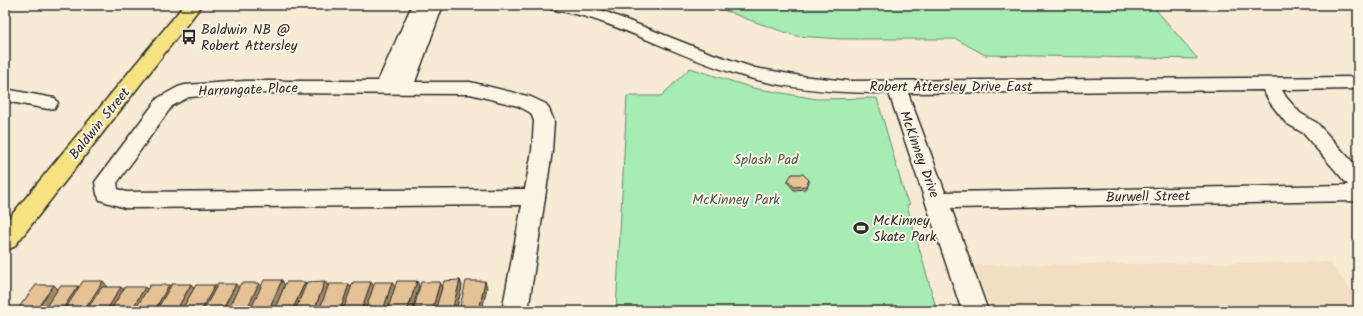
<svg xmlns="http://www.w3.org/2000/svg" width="1363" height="316" viewBox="0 0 1363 316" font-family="Kalam,sans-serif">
  <rect width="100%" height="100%" fill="#f7ebd5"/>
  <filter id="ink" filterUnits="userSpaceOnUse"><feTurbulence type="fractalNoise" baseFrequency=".025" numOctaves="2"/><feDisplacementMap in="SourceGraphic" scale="8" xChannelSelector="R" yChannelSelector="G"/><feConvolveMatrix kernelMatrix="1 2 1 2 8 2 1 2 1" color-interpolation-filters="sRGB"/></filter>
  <g filter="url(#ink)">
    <!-- built -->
    <polygon fill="#f2dfc2" points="1329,262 1358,299 1358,311 991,311 975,265"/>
    <!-- green -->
    <g fill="#a7ebb5" stroke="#698b70">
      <polygon points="711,5 1152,5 1198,59 985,55 956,39 843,39 796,36 755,22"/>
      <polygon points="690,68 753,88 817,99 877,98 905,196 910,204 907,205 937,311 616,311 627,96 661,96"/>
    </g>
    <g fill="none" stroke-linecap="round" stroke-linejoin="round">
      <!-- minor casing -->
      <g stroke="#2b2b2b" stroke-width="3">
        <g id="minor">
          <path d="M412 5H443L415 82H470L531 97 546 104 549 109 554 121 552 151 528 311H502L522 205 125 208 100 200 97 194 95 182 158 98 178 87 185 85 245 81H378ZM245 93 470 94 518 106 531 113 534 121 532 151 525 189 126 192 118 189 117 183 172 106 189 97Z"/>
          <path d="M549 5H578L601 10 710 53 755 68 801 76 848 81 1358 77V89L1282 90 1286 97 1300 113 1317 123 1358 168V201L951 208 988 311H962L889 93C841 93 792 90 746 77 692 62 643 35 590 18 577 14 564 12 551 9ZM1263 90 1271 104 1286 123 1303 133 1348 185 945 192 908 93Z"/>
          <polygon points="5,89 48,97 55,98 58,103 55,108 48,109 5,101"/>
        </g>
      </g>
      <!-- major casing -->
      <g stroke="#2b2b2b" stroke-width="3">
        <polygon id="major" points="184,5 202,5 14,247 5,250 5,223"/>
      </g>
      <!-- minor -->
      <use href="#minor" fill="#fcf5e5" fill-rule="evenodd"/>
      <!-- major -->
      <use href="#major" fill="#f7e281" fill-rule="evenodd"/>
    </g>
    <!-- wall -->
    <g fill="#c5a781" stroke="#2b2b2b">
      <polygon points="788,180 809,180 809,183 805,189 794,190 788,183"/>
      <polygon points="460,280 462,286 456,311 415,311 414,308 442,287"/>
    </g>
    <!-- shaded-wall -->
    <g fill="#a08869" stroke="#2b2b2b">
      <polygon points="282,280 285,286 274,311 268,311"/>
      <polygon points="460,280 462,286 456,311 452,311"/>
      <polygon points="103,281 108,287 93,311 84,311"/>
      <polygon points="325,281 329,287 320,311 314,311"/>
      <polygon points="417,281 419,286 412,311 407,311"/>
      <polygon points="485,281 487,287 482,311 479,311"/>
      <polygon points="305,282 308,287 298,311 292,311"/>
      <polygon points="371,282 374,287 366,311 361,311"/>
      <polygon points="392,282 395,288 388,311 383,311"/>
      <polygon points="440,282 442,288 436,311 432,311"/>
      <polygon points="259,283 263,289 252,311 246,311"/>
      <polygon points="191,284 195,290 183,311 176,311"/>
      <polygon points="236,284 240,289 229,311 222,311"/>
      <polygon points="349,284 352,289 345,311 340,311"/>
      <polygon points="54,285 59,290 45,311 35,311"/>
      <polygon points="169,285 173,290 161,311 154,311"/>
      <polygon points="215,285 219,290 208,311 201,311"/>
      <polygon points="78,286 83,292 70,311 61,311"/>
      <polygon points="121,287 126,293 115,311 106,311"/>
      <polygon points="145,287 150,292 139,311 131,311"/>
    </g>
    <!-- building -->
    <g fill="#e5c296" stroke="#2b2b2b">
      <polygon points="792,174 803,174 809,180 806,186 794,187 788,180"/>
      <polygon points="264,280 282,280 268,311 250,311"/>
      <polygon points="460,280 452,311 435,311 444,281"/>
      <polygon points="83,281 103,281 84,311 64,311"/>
      <polygon points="325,281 314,311 295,311 307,282"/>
      <polygon points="397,281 417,281 407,311 387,311"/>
      <polygon points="466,281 485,281 479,311 459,311"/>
      <polygon points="286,282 305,282 292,311 274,311"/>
      <polygon points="353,282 371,282 361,311 343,311"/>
      <polygon points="375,282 392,282 383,311 365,311"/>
      <polygon points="421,282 440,282 432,311 421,311 422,308 414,308"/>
      <polygon points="241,283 259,283 246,311 227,311"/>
      <polygon points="172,284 191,284 176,311 156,311"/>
      <polygon points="218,284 236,284 222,311 203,311"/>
      <polygon points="329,284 349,284 340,311 319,311"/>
      <polygon points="36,285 54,285 35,311 16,311"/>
      <polygon points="150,285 169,285 154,311 134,311"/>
      <polygon points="196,285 215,285 201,311 181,311"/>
      <polygon points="60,286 78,286 61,311 43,311"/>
      <polygon points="102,287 121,287 106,311 86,311"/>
      <polygon points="125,287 145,287 131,311 110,311"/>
    </g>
  </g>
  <!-- icons -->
  <defs>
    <g id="bus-bare" transform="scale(1.2)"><path d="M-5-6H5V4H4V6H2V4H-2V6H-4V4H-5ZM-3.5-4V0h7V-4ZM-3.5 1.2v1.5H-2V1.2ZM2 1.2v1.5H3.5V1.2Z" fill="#2b2b2b" stroke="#fcf5e5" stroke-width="2.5" paint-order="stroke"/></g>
    <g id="stadium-bare" transform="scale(1.2)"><path d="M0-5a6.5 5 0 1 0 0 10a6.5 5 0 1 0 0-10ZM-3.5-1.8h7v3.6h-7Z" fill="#2b2b2b" stroke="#fcf5e5" stroke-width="2.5" paint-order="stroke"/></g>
  </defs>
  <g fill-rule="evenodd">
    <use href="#bus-bare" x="189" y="37"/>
    <use href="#stadium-bare" x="861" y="228"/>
  </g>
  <g text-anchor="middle" stroke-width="4" stroke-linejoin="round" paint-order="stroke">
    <!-- poi labels -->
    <g font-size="14" fill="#2b2b2b" stroke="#fcf5e5" text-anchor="start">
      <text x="201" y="34">Baldwin NB @<tspan x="201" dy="16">Robert Attersley</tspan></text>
      <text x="873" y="225">McKinney<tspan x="873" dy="16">Skate Park</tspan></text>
    </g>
    <!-- street labels -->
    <g font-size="14" fill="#2b2b2b" stroke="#fcf5e5">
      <text x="951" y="91">Robert Attersley Drive East</text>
      <text transform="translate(248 89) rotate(-2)" y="5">Harrongate Place</text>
      <text transform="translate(99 123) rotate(-51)" y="5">Baldwin Street</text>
      <text transform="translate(920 154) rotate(70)" y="5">McKinney Drive</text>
      <text transform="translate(1148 196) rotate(-1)" y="5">Burwell Street</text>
    </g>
    <!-- park labels -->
    <g font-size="14" fill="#4a5b4e" stroke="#fcf5e5">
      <text x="766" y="164">Splash Pad</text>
      <text x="736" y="204">McKinney Park</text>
    </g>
  </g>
  <!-- margin -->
  <rect width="1363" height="316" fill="none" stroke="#fcf5e5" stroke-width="20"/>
  <rect x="10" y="10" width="1343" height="296" fill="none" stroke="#2b2b2b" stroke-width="1.5" filter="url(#ink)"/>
</svg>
